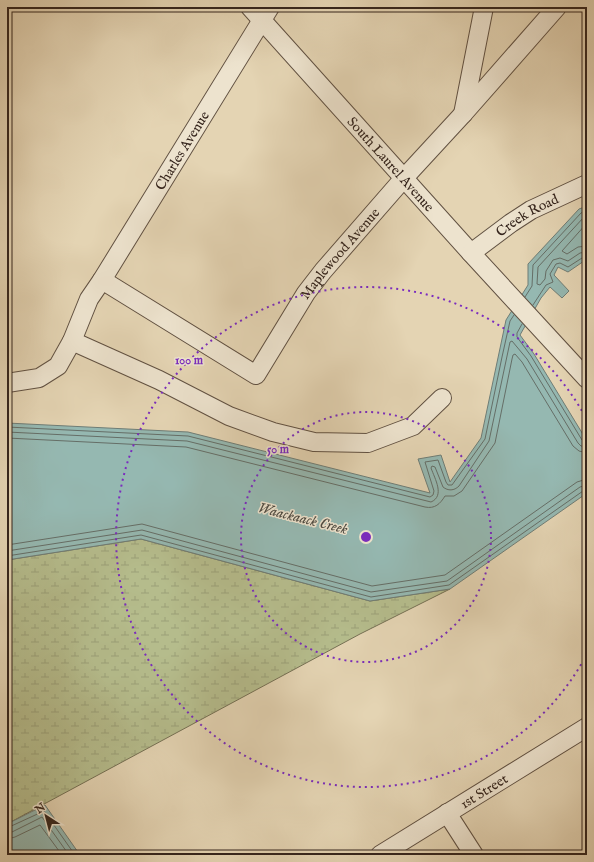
<svg xmlns="http://www.w3.org/2000/svg" width="594" height="862" viewBox="0 0 594 862" font-family="'IM FELL English',serif">
  <defs>
    <pattern id="wetland-marsh" width="20" height="14" patternUnits="userSpaceOnUse"><rect width="20" height="14" fill="#b5bc8c"/><path d="M1 5h8M5 5V1M11 12h8M15 12V8" fill="none" stroke="#9ca178"/></pattern>
  </defs>
  <rect width="100%" height="100%" fill="#e4d4b3"/>
  <filter id="stains"><feTurbulence type="fractalNoise" baseFrequency=".005" numOctaves="4"/><feColorMatrix values="0 0 0 0 .2 0 0 0 0 .09 0 0 0 0 .02 0 0 0 .5 -.17"/></filter>
  <radialGradient id="worn" r=".72"><stop offset=".6" stop-color="#630" stop-opacity="0"/><stop offset="1" stop-color="#630" stop-opacity=".3"/></radialGradient>
  <!-- wetland -->
  <polygon fill="url(#wetland-marsh)" stroke="#757054" points="141,539 370,601 450,589 360,634 7,824 7,560"/>
  <!-- water -->
  <g fill="#95b8b1" stroke="#6f7d76">
    <polygon points="587,206 587,263 584,261 568,272 558,267 554,275 569,291 562,298 550,287 541,298 520,335 534,354 587,441 587,493 450,589 370,601 141,539 7,560 7,423 188,432 430,493 418,459 441,455 450,482 481,438 506,320 528,285 528,264 579,209"/>
    <polygon points="45,805 80,855 7,855 7,824"/>
  </g>
  <g fill="none" stroke-linecap="round" stroke-linejoin="round">
    <!-- shore -->
    <g stroke="#656e67" stroke-width="1">
      <polyline points="587,215 584,217 538,267 537,284 540,285 545,279 546,271 553,260 560,258 568,261 580,253 587,252"/>
      <polyline points="587,223 562,251 567,254 578,247 587,246"/>
      <polyline points="525,297 532,286 533,265 581,213 587,210"/>
      <polyline points="533,305 546,285 553,282 550,274 556,264 560,263 568,267 582,258 587,258"/>
      <polyline points="522,324 517,333 517,337 531,356 582,440 587,442"/>
      <polyline points="7,427 188,436 430,497 433,495 434,491 425,462 438,460 446,482 448,485 452,485 485,439 502,357 510,321 514,315"/>
      <path d="M7 432 187 441 431 502C445 496 435 479 431 468L432 466 435 467 443 487C448 491 454 491 459 486L489 441 510 342 512 341 527 359 578 443 581 446 587 447"/>
      <path d="M7 438 186 447 425 507C435 509 440 504 445 496H454L462 491 495 443 512 359 513 355 515 354 522 362 573 446 579 451 587 453"/>
      <polyline points="7,545 142,524 372,586 445,575 577,482 587,479"/>
      <polyline points="7,551 142,530 371,592 447,581 580,487 587,485"/>
      <polyline points="7,556 141,535 371,597 449,585 583,491 587,490"/>
      <polyline points="7,828 44,811 75,855"/>
      <polyline points="7,833 12,832 42,817 69,855"/>
      <polyline points="7,839 15,837 40,825 62,855"/>
    </g>
    <!-- minor casing -->
    <g stroke="#615142" stroke-width="20">
      <g id="minor">
        <path id="s1" d="M250 7 471 253 587 379"/>
        <polyline points="463,114 484,7"/>
        <path id="s2" d="M471 253 511 223 531 210 587 184"/>
        <path id="s3" d="M102 280 256 375 306 293 323 271 404 178 463 114 557 7"/>
        <polyline points="72,341 159,380 229,416 273,432 314,442 368,443 413,426 442,398"/>
        <path id="s4" d="M7 383 39 378 58 366 72 341 89 299 102 280 270 7"/>
        <polyline points="447,813 474,855"/>
        <path id="s5" d="M380 855 587 727"/>
      </g>
    </g>
    <!-- minor -->
    <use href="#minor" stroke="#ede3ce" stroke-width="18"/>
  </g>
  <!-- distance rings -->
  <g fill="none" stroke="#7b2cbf" stroke-width="2" stroke-dasharray="2 4">
    <circle cx="366" cy="537" r="125"/>
    <path d="M587 654A250 250 0 1 1 587 420"/>
  </g>
  <g text-anchor="middle" stroke-width="3" stroke-linejoin="round" paint-order="stroke">
    <!-- street labels -->
    <g font-size="14" fill="#35251d" stroke="#ede3ce">
      <text dy="5" stroke="none"><textPath href="#s4" startOffset="304">Charles Avenue</textPath></text>
      <text dy="5" stroke="none"><textPath href="#s1" startOffset="211">South Laurel Avenue</textPath></text>
      <text dy="5" stroke="none"><textPath href="#s2" startOffset="68">Creek Road</textPath></text>
      <text dy="5" stroke="none"><textPath href="#s3" startOffset="329">Maplewood Avenue</textPath></text>
      <text dy="5" stroke="none"><textPath href="#s5" startOffset="122">1st Street</textPath></text>
    </g>
    <!-- water labels -->
    <g font-size="15" font-style="italic" fill="#4d4a42" stroke="#ede3ce">
      <text transform="translate(303 518) rotate(14)" y="5">Waackaack Creek</text>
    </g>
  </g>
  <circle cx="366" cy="537" r="6" fill="#7b2cbf" stroke="#ede3ce" stroke-width="2"/>
  <g font-size="12" text-anchor="middle" font-weight="bold" fill="#7b2cbf" stroke="#ede3ce" stroke-width="3" stroke-linejoin="round" paint-order="stroke">
    <text x="189" y="364">100 m</text>
    <text x="278" y="453">50 m</text>
  </g>
  <!-- margin -->
  <rect width="594" height="862" fill="none" stroke="#e4d4b3" stroke-width="24"/>
  <rect x="8" y="8" width="578" height="846" fill="none" stroke="#35251d" stroke-width="2"/>
  <rect x="12" y="12" width="570" height="838" fill="none" stroke="#35251d"/>
  <!-- north arrow -->
  <g transform="translate(46 816) rotate(324)" stroke="#ede3ce" stroke-width="3" paint-order="stroke">
  <path d="M0-3L7 15L0 10L-7 15Z" fill="#35251d"/>
  <text y="-6" font-size="11" font-weight="bold" text-anchor="middle" fill="#35251d">N</text>
  </g>
  <rect width="100%" height="100%" filter="url(#stains)"/>
  <rect width="100%" height="100%" fill="url(#worn)"/>
</svg>
